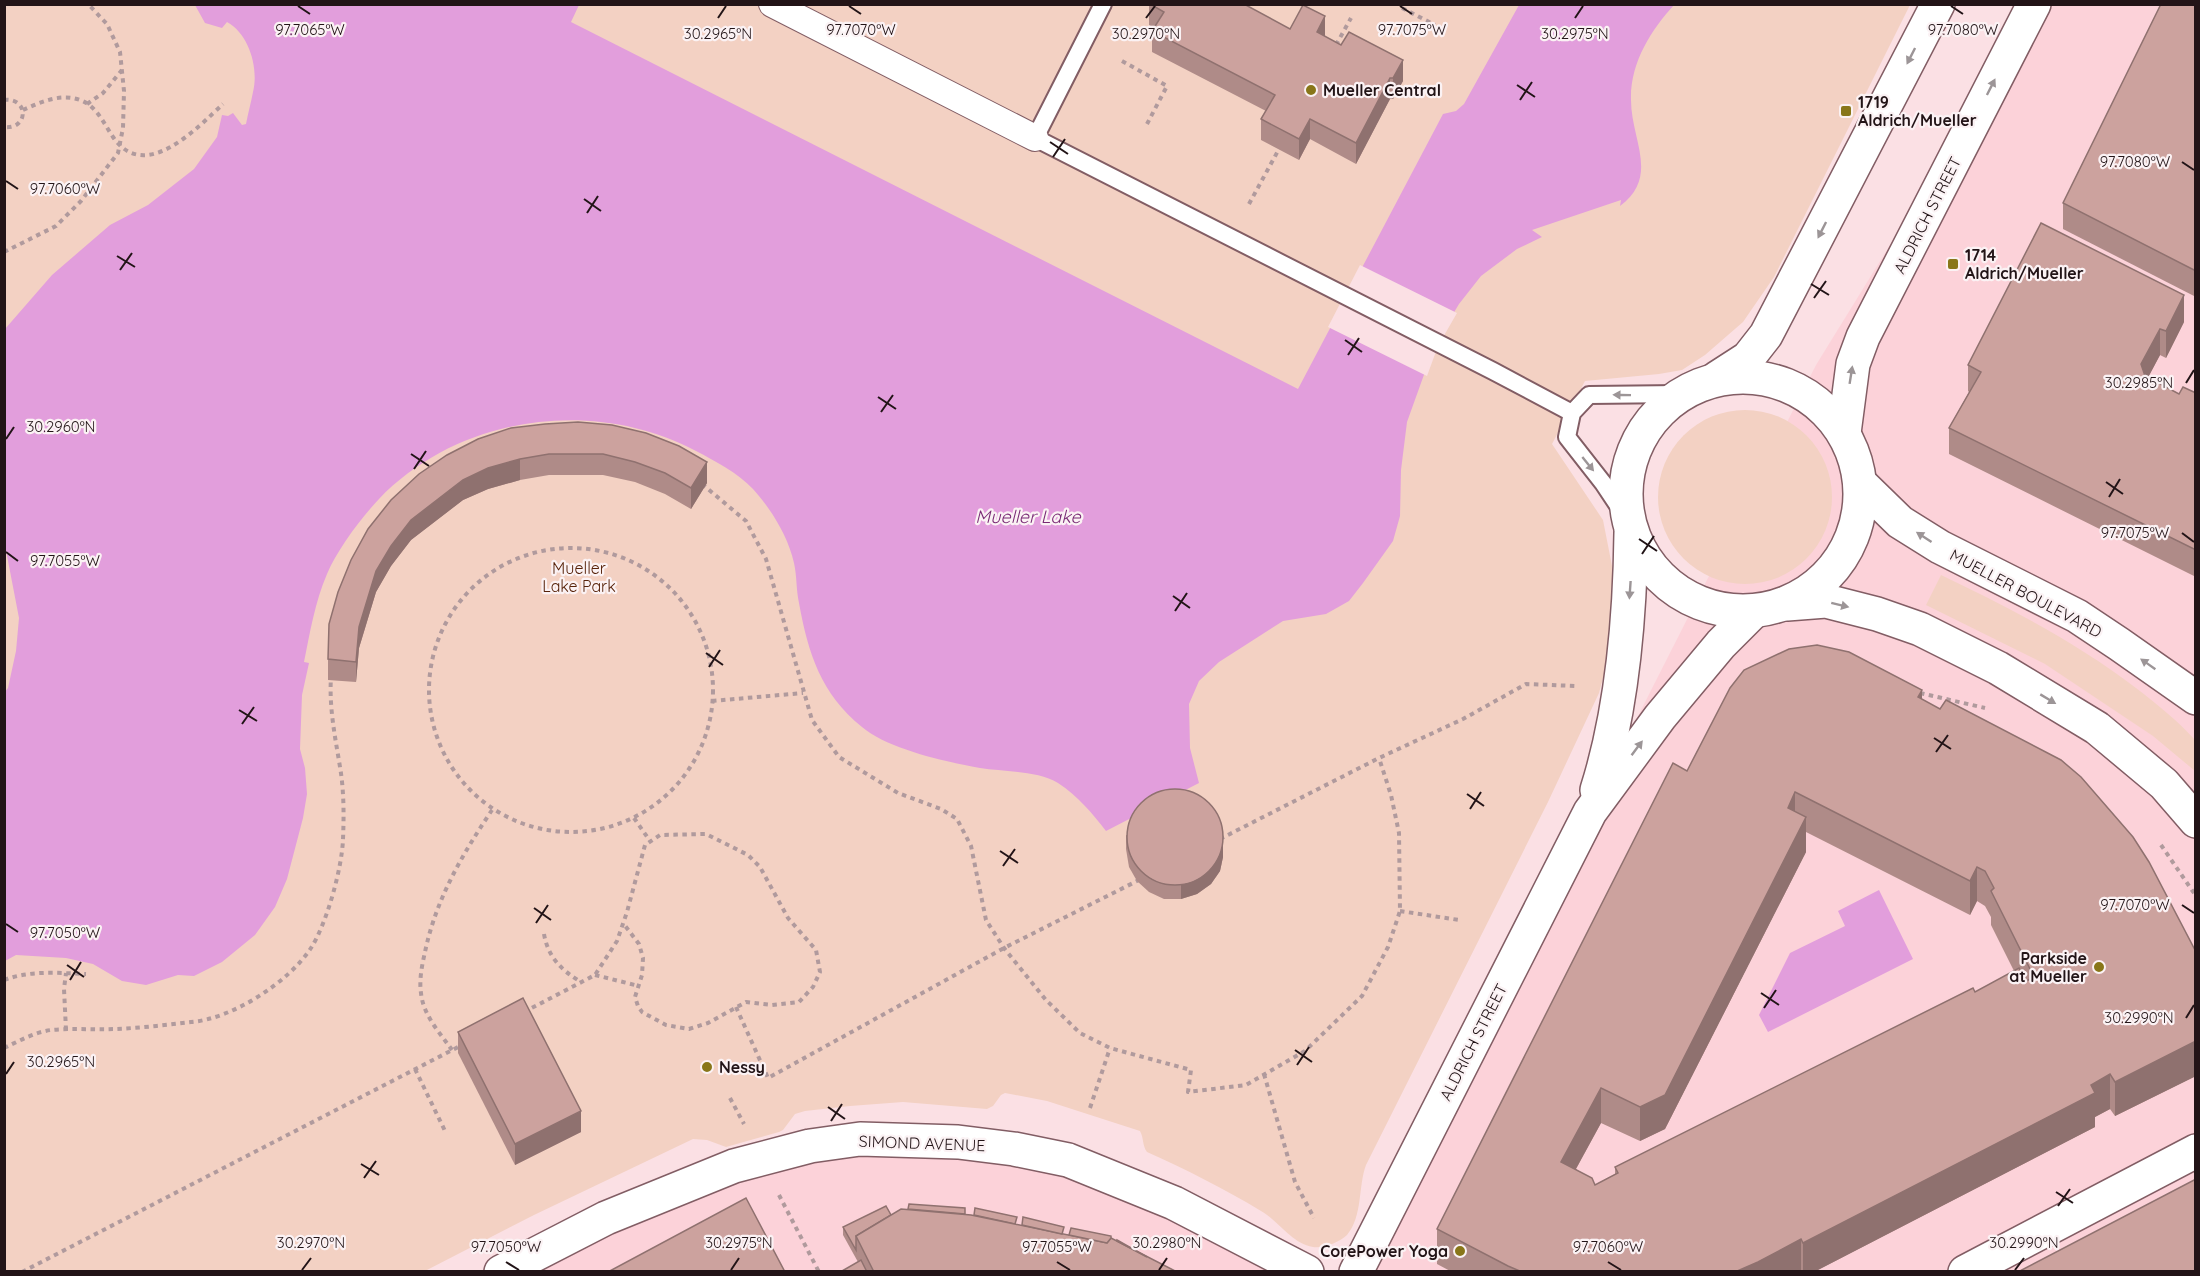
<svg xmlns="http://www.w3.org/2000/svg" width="2200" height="1276" viewBox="0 0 2200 1276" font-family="Quicksand,sans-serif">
  <rect width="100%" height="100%" fill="#fbe0e4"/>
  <!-- built -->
  <g fill="#fcd2d9">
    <polygon points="2038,5 2195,5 2195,1271 1356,1272 1816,365"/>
    <polygon points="1014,1149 1307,1272 501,1272 762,1159"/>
  </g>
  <!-- green -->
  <g fill="#f3d1c3">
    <path d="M5 5H1910L1774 277 1743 322 1705 355 1682 370 1659 374 1585 381 1552 444 1603 520 1613 571 1615 608 1612 644 1599 693 1548 802 1366 1165C1358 1186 1363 1216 1347 1235 1340 1242 1323 1249 1313 1247 1291 1243 1280 1222 1261 1211 1225 1189 1185 1169 1147 1152 1142 1145 1144 1138 1140 1131L1047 1101 1005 1093 1001 1095 993 1106 987 1109 903 1102 850 1106 805 1111 795 1114 783 1130 779 1132 726 1147 707 1140 693 1139 534 1215 425 1271 5 1272Z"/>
    <circle cx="1745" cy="497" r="87"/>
    <path d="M1941 575C2010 608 2076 642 2136 688 2158 705 2177 720 2195 740V771L2153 736 2045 664 1926 605Z"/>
  </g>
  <!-- water -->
  <g fill="#e29edc">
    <path d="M195 5H579L571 22 1298 389 1443 114 1456 111 1464 104 1519 5H1674C1651 30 1630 63 1631 100 1631 140 1660 176 1620 206L1621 200 1532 230 1542 237 1517 249 1481 276 1459 304 1435 344 1407 422 1401 470 1400 516 1393 541 1363 583 1349 601 1326 614 1283 621 1219 662 1199 681 1189 704 1190 748 1199 783 1106 831C1092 813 1078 796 1058 783 1037 770 1004 772 980 768 946 762 888 749 862 727 821 694 808 653 799 603 796 590 797 576 794 563 788 536 771 509 753 489 738 473 715 461 696 451 594 397 460 415 379 499 361 518 337 550 327 574 315 602 310 632 304 662L309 663 302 695 300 749 305 768 307 794 303 818 287 879 275 907 255 935 222 962 194 976 178 975 146 985 122 981 93 964 66 958 16 955 5 961 4 693 8 688 16 651 19 618 4 540 5 329 52 275 110 225 148 205 194 169 217 137 222 115 228 116 233 113 242 125 246 124C248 113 251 103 253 92 259 68 249 34 227 22L222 28 205 23Z"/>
    <polygon points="1879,890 1913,959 1768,1032 1759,1015 1790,953 1845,926 1838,911"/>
  </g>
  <!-- pier -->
  <polygon fill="#fbe0e4" points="1360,265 1457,313 1438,346 1427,376 1328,327"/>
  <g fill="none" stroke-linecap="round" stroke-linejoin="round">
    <!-- service casing -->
    <g stroke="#825d64" stroke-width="20">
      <g id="service">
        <polyline points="1103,4 1035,138 1493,371 1572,413"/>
        <polyline points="1629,522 1603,483 1567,437 1572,413 1589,395 1680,394"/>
      </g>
    </g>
    <!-- pedestrian casing -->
    <g stroke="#825d64" stroke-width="28">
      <polyline id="pedestrian" points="772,4 1035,138"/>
    </g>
    <!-- tertiary casing -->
    <g stroke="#825d64" stroke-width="36">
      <g id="tertiary">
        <circle cx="1743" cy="494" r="117"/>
        <polyline points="1717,378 1748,358 1766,335 1938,4"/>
        <polyline points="1844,433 1853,364 1863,337 2034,4"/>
        <polyline points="1860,483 1900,522 1940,547 2077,616 2119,644 2196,698"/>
        <polyline points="1787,604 1826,601 1877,614 1920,629 1998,668 2097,728 2164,784 2196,821"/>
        <path d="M1597 790C1622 711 1630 616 1631 533"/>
        <polyline points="501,1272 606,1218 734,1166 810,1146 860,1139 958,1142 1014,1149 1068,1160 1174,1203 1307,1272"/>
        <polyline points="1356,1272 1590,812 1660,717 1721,644 1754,611"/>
        <polyline points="1965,1272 2196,1151"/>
      </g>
    </g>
    <!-- path -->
    <g stroke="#b09a9d" stroke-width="4" stroke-dasharray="4.5 4.5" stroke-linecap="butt">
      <polyline points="1402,8 1435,25"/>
      <polyline points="1336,45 1351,18"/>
      <polyline points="1122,61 1167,86 1147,124"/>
      <path d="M4 100C29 97 29 130 4 127"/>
      <polyline points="87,104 103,93 122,70"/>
      <path d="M23 110C41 102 60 93 80 100 97 106 104 124 113 137 145 184 197 128 223 104"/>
      <polyline points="1249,204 1279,149"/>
      <polyline points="4,252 56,226 81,201 118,153 123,128 124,91 120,52 107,24 88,4"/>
      <polyline points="702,484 746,521 766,559 812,720 839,757 898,793 941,809 957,819 971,846 986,920 1004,948 1046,1000 1080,1033 1110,1048 1191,1070 1188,1092 1246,1085 1305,1051 1362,996 1388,947 1400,911 1399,833 1391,795 1379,758"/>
      <circle cx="571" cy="690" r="142"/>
      <polyline points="1920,693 1985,708"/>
      <polyline points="712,701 803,693"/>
      <polyline points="634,818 650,841"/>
      <polyline points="1220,839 1379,758 1463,719 1526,684 1576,686"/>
      <polyline points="2161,845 2196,896"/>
      <polyline points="1400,911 1459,920"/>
      <path d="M544 934C548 957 561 970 581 982"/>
      <polyline points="595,975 639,986"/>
      <path d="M4 980C31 970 58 973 86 974"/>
      <polyline points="736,1007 768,1078 1004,948 1141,879"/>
      <polyline points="524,1012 595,975 617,941 627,912 645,845 660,835 706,834 748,855 760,867 788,918 816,950 820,972 813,987 799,1002 772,1005 746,1002 708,1023 689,1029 666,1025 642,1012 638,1006 635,997 642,975 643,958 639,944 623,923"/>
      <polyline points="66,1030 64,989 66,973"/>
      <path d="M4 1048C19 1041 35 1032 51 1030 71 1028 94 1030 115 1029 140 1028 166 1025 191 1022 232 1019 289 982 311 948 327 923 342 868 343 839 344 816 344 790 340 767 335 736 329 708 331 677"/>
      <path d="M452 1050C440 1033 423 1015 421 993 419 980 422 965 425 952 436 899 462 855 492 810"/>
      <polyline points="415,1069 446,1133"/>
      <polyline points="1264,1074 1295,1182 1314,1218"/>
      <polyline points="730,1098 744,1124"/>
      <polyline points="1090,1108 1110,1048"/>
      <polyline points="779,1195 819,1272"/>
      <polyline points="22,1272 462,1045"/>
    </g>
    <!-- service -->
    <use href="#service" stroke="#fff" stroke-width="16"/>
    <!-- pedestrian -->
    <use href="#pedestrian" stroke="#fff" stroke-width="26"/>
    <!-- tertiary -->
    <use href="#tertiary" stroke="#fff" stroke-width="33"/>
  </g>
  <!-- wall -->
  <g fill="#af8b88" fill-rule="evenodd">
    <polygon points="1149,4 1290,29 1325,37 1403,81 1393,99 1390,99 1356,164 1310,139 1299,160 1261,140 1261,119 1266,111 1152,52 1152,31 1154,28 1149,25"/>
    <polygon points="2196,4 2196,297 2063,229 2063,203"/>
    <polygon points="2184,322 2166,358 2160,355 2148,377 2179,394 2196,393 2196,577 1949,454 1949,428 1969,392 1968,391 1968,365"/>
    <polygon points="545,424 707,483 691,509 665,494 635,482 603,475 549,475 520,480 488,489 463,500 411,540 391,566 376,592 359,648 356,682 328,680 328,659 338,592"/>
    <path d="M1922 699 2196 952V1076L2115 1116 2110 1109 2095 1117V1127L1814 1272H1452L1437 1264V1229L1687 771ZM1806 832 1970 915 1977 901 1985 906 1991 917V925L2014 971 1975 992 1615 1167V1174L1595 1185 1576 1169 1601 1123 1640 1141 1665 1129 1806 852Z"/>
    <polygon points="1126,835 1223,857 1220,871 1211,884 1197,894 1181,899 1164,899 1149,892 1137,881 1129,867 1126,849"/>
    <polygon points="458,1032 581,1132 515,1165 458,1053"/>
    <polygon points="965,1214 1069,1235 1111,1239 1177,1272 842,1272 858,1262 843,1235 843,1227 891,1215"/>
  </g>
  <!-- shaded-wall -->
  <g fill="#8f716f">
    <polygon points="1325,16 1325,37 1317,32"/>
    <polygon points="1403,60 1403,81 1393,99 1393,78"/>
    <polygon points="1390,78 1390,99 1356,164 1356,143"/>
    <polygon points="1310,119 1310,139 1299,160 1299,139"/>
    <polygon points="2184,295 2184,322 2166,358 2166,331"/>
    <polygon points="2160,329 2160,355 2141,391 2141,364"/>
    <polygon points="520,459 520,480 488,489 463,500 411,540 391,566 376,592 359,648 356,682 356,662 359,627 376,571 391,546 411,520 463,480 488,468"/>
    <polygon points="707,462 707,483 691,509 691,488"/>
    <polygon points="1922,690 1922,725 1918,697"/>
    <polygon points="1795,792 1795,827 1788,808"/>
    <polygon points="1806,817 1806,852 1665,1129 1640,1141 1640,1107"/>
    <polygon points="1223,843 1223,857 1220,871 1211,884 1197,894 1181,899 1181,885"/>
    <polygon points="1977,867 1977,901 1970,915 1970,881"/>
    <polygon points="2196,1041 2196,1076 2115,1116 2115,1082"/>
    <polygon points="2110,1074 2110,1109 2095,1117 2095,1127 1814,1272 1803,1272 1803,1243"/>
    <polygon points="1601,1088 1601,1123 1561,1196 1561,1162"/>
    <polygon points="581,1111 581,1132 515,1165 515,1144"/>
    <polygon points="1801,1239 1801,1272 1735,1272"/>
  </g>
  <!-- building -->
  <g fill="#cca29e" stroke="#8f716f" stroke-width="1.5" fill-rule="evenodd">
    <polygon points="1150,4 1244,4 1290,29 1303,5 1325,16 1317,32 1341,45 1349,32 1403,60 1393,78 1390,78 1356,143 1310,119 1299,139 1261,119 1275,95 1152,31 1164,12"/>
    <polygon points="2161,4 2196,4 2196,271 2063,203"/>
    <polygon points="2041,223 2184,295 2166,331 2160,329 2141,364 2145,376 2179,394 2183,387 2196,393 2196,550 1949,428 1981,372 1968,365"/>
    <polygon points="578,422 612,425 646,433 679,446 707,462 691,488 665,473 635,462 603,454 549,454 520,459 488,468 463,480 411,520 391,546 376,571 359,627 356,662 328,659 329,624 338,592 351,560 368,529 391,500 419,474 447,455 478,439 511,428 545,424"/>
    <path d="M1817 645 1849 652 1922 690 1918 697 1940 709 1946 700 2061 760 2081 777 2133 837 2149 862 2196 952V1041L2115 1082 2110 1074 2091 1085 2095 1093 1803 1243 1801 1239 1758 1262 1735 1272H1522L1508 1266 1437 1229 1673 763 1687 771 1730 688 1744 670 1789 649ZM1795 792 1970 881 1977 867 1985 871 1994 888 1991 891 2034 977 2025 982 2019 968 1975 992 1973 988 1615 1167 1618 1173 1595 1185 1592 1178 1561 1162 1601 1088 1640 1107 1665 1095 1806 817 1788 808Z"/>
    <circle cx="1175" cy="837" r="48"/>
    <polygon points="523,998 581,1111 515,1144 458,1032"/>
    <polygon points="2196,1179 2196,1272 2018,1272"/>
    <polygon points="746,1198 785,1272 608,1272"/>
    <polygon points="909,1204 965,1208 965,1214 908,1209"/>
    <polygon points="886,1206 891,1215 856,1236 856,1250 843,1227"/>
    <polygon points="975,1208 1017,1217 1015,1224 974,1215"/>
    <polygon points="901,1209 971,1215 1107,1243 1111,1238 1177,1272 874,1272 856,1236"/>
    <polygon points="1023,1217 1064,1227 1062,1234 1022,1225"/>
    <polygon points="1071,1228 1111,1236 1111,1238 1107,1243 1069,1235"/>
    <polygon points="1117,1240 1147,1257 1117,1241"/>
    <polygon points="861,1260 867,1272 842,1272 842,1271"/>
  </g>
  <!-- one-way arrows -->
  <defs><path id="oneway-solid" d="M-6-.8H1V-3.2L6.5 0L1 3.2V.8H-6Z" transform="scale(1.5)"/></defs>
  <g fill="#9c9597">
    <use href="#oneway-solid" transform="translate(1911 56) rotate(117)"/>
    <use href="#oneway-solid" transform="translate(1991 87) rotate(-63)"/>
    <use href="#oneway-solid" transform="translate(1822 230) rotate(117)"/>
    <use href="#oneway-solid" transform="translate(1851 375) rotate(-81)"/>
    <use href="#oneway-solid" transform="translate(1622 395) rotate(-179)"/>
    <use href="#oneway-solid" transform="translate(1588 464) rotate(51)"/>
    <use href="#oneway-solid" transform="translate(1924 537) rotate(-147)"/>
    <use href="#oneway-solid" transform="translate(1630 590) rotate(94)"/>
    <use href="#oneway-solid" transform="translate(1840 605) rotate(14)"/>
    <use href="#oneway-solid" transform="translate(2148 664) rotate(-145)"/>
    <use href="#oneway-solid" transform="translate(2048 699) rotate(31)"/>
    <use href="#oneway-solid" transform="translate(1637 748) rotate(-53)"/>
  </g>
  <!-- ticks -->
  <path fill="none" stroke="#221417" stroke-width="2" d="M298 6 310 14M849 6 861 14M1400 6 1412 14M1951 6 1963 14M718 18 726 6M1146 18 1155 6M1575 18 1583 6M1517 85 1535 97M1520 100 1532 82M1050 142 1068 154M1053 157 1065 139M2182 162 2194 170M6 181 18 189M584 199 601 211M587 213 598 196M117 256 135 267M120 270 132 253M1811 284 1829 295M1814 298 1826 281M1345 340 1362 352M1348 355 1359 338M2186 383 2194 370M878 397 896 409M881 412 893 395M6 439 14 427M411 454 429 466M414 469 426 451M2106 482 2123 494M2109 497 2120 479M2182 533 2194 542M1639 539 1657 551M6 552 18 561M1642 554 1654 536M1173 596 1190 608M1175 611 1187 593M706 653 723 665M709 667 720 650M239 710 257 721M242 724 254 707M1934 738 1951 749M1936 752 1948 735M1467 794 1484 806M1470 809 1481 792M1000 851 1018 863M1003 866 1015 849M2182 905 2194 913M534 908 551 920M536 923 548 905M6 924 18 932M67 965 84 977M70 980 81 962M1761 993 1779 1005M1764 1008 1776 990M2186 1018 2194 1005M1295 1050 1312 1062M1297 1065 1309 1047M6 1074 14 1062M828 1107 845 1119M831 1121 842 1104M361 1164 379 1175M364 1178 376 1161M2056 1192 2073 1203M2058 1206 2070 1189M506 1262 519 1270M1057 1262 1070 1270M1608 1262 1621 1270M302 1270 311 1258M731 1270 739 1258M1159 1270 1167 1258M2015 1270 2024 1258"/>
  <!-- markers -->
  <g fill="#887619" stroke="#fbf2f4" stroke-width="2">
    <circle cx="1311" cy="90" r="6"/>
    <rect x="1840" y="105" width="12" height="12" rx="3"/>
    <rect x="1947" y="258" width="12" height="12" rx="3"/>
    <circle cx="2099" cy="967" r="6"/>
    <circle cx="707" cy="1067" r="6"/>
    <circle cx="1460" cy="1251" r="6"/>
  </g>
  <g text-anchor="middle" stroke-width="4.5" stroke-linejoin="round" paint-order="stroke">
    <!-- poi labels -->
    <g font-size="16" font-weight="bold" fill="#221417" stroke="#fbf2f4" text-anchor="start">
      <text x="1323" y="96">Mueller Central</text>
      <text x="1858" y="108">1719<tspan x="1858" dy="18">Aldrich/Mueller</tspan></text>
      <text x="1965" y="261">1714<tspan x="1965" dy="18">Aldrich/Mueller</tspan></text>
      <text x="2087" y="964" text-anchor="end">Parkside<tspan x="2087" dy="18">at Mueller</tspan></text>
      <text x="719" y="1073">Nessy</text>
      <text x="1448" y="1257" text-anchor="end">CorePower Yoga</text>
    </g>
    <!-- street labels -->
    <g font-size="16" fill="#221417" stroke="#fbf2f4">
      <text transform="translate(1927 215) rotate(-63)" y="6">ALDRICH STREET</text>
      <text transform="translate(2026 593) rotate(28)" y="6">MUELLER BOULEVARD</text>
      <text transform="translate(1473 1042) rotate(-63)" y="6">ALDRICH STREET</text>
      <text transform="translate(922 1143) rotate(2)" y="6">SIMOND AVENUE</text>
    </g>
    <!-- park labels -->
    <g font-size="16" fill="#572209" stroke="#fbf2f4">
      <text x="579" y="574">Mueller<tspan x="579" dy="18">Lake Park</tspan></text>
    </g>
    <!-- water labels -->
    <g font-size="18" font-style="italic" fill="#792a75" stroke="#fbf2f4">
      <text x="1028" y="523">Mueller Lake</text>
    </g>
  </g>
  <g font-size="15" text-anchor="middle" fill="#221417" stroke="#fbf2f4" stroke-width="4.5" stroke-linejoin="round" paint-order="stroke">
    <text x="861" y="35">97.7070°W</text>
    <text x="1963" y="35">97.7080°W</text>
    <text x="310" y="35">97.7065°W</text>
    <text x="1412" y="35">97.7075°W</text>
    <text x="718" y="39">30.2965°N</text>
    <text x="1146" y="39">30.2970°N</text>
    <text x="1575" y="39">30.2975°N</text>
    <text x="2135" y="167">97.7080°W</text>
    <text x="65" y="194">97.7060°W</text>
    <text x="2139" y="388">30.2985°N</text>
    <text x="61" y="432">30.2960°N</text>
    <text x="2135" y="538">97.7075°W</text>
    <text x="65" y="566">97.7055°W</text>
    <text x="2135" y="910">97.7070°W</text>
    <text x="65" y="938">97.7050°W</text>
    <text x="2139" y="1023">30.2990°N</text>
    <text x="61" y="1067">30.2965°N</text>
    <text x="311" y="1248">30.2970°N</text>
    <text x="739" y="1248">30.2975°N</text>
    <text x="1167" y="1248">30.2980°N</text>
    <text x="2024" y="1248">30.2990°N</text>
    <text x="506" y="1252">97.7050°W</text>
    <text x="1057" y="1252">97.7055°W</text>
    <text x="1608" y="1252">97.7060°W</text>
  </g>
  <!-- border -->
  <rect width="2200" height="1276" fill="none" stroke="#221417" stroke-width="12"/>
</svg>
